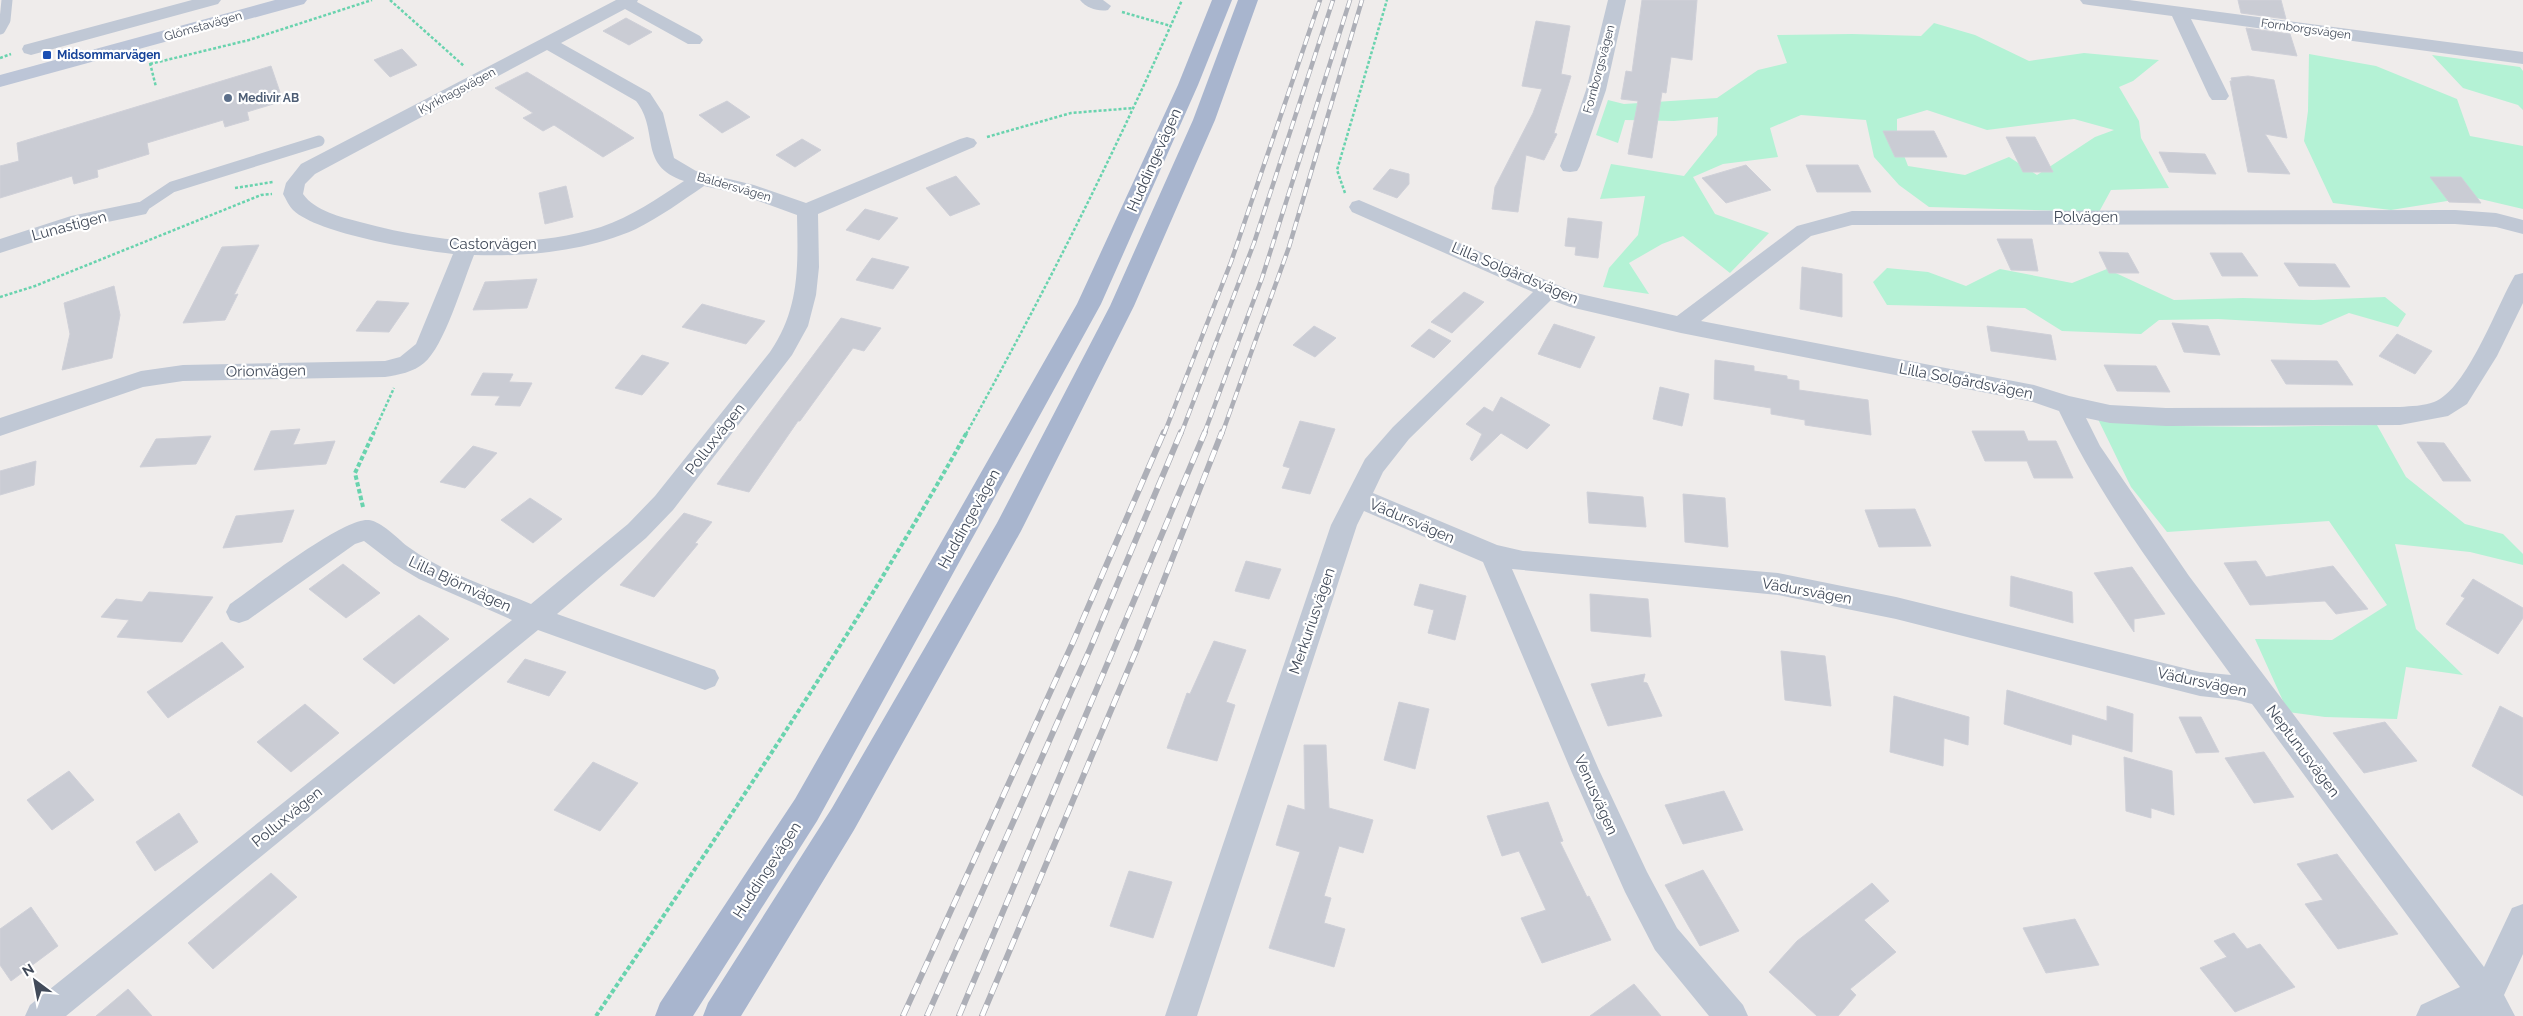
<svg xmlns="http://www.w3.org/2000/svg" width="2523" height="1016" viewBox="0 0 2523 1016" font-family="Raleway,sans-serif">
  <rect width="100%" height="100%" fill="#efeceb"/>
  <!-- green -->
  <g fill="#b4f2d5" fill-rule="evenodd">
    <path d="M1934 23 1975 35 2029 61 2084 53 2159 60 2133 81 2119 87 2139 121 2141 138 2169 188 2111 190 2099 212 1929 207 1899 185 1874 157 1866 120 1801 115 1770 128 1778 157 1723 164 1693 177 1715 214 1769 233 1730 273 1683 236 1662 244 1629 263 1649 294 1603 287 1609 268 1638 235 1645 196 1600 199 1611 164 1684 176 1717 135 1718 117 1674 121 1625 120 1618 143 1596 135 1608 100 1624 104 1717 98 1758 70 1787 63 1777 35 1852 34 1921 36ZM1927 110 1987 130 2074 119 2114 130 2095 137 2037 175 2009 157 1965 175 1908 166 1897 137V119Z"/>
    <polygon points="2309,54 2376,66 2457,99 2470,136 2523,146 2523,209 2472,197 2391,210 2333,203 2304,141 2308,111"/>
    <polygon points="2432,55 2520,67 2523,71 2523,110 2518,105 2463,88"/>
    <polygon points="1887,268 1928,272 1966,286 2000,269 2072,283 2107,269 2174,300 2243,298 2313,300 2385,297 2406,314 2398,327 2349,313 2321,325 2218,319 2159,320 2141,334 2062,331 2025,308 1887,305 1873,282"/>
    <polygon points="2097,417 2179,426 2259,427 2377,425 2406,477 2465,524 2503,534 2523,554 2523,565 2470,552 2395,544 2416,629 2463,675 2406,667 2397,719 2325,717 2288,712 2255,639 2332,640 2387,605 2329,521 2167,532 2131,487"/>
  </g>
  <!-- building -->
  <g fill="#caccd4" stroke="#cfd0d8">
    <polygon points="1642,0 1697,0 1692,60 1671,57 1666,93 1662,92 1652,158 1628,154 1638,101 1621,99 1626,71 1632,72"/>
    <polygon points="2238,0 2281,0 2286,19 2241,13"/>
    <polygon points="626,18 652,32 629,45 603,31"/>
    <polygon points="1536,21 1570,26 1561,74 1571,76 1554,133 1557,134 1544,160 1526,155 1518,212 1492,209 1495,187 1533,113 1542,89 1522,86"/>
    <polygon points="2246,28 2290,34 2297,56 2252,50"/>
    <polygon points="402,49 417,65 390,77 374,60"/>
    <polygon points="271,66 283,101 247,112 249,120 225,127 223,120 147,143 149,154 97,170 98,177 74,184 72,176 0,198 0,166 19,161 17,143"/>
    <polygon points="527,72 604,119 634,138 603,157 554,125 543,131 523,118 533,113 495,88"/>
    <polygon points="2248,76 2274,80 2287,138 2265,134 2290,174 2248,172 2230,81 2232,81 2231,78"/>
    <polygon points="727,101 750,117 722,133 699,115"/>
    <polygon points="1883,131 1934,131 1947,157 1895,157"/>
    <polygon points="2006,137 2035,137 2053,172 2023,172"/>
    <polygon points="802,139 821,150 795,167 776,155"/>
    <polygon points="2159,152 2205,154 2216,174 2169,172"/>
    <polygon points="1746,165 1771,190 1726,203 1702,178"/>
    <polygon points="1806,165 1858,165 1871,192 1817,192"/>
    <polygon points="1390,169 1409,174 1409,184 1397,198 1373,189"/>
    <polygon points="956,176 980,204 950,216 926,188"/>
    <polygon points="2430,177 2461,177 2481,203 2449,202"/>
    <polygon points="566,186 573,217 545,224 539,193"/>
    <polygon points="865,209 898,218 879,240 846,230"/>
    <polygon points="1568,218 1602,222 1598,258 1575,255 1576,247 1565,246"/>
    <polygon points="1997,239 2032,239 2038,271 2011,270"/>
    <polygon points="259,245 234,295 238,294 225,320 183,323 222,247"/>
    <polygon points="2099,252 2128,253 2139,273 2109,273"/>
    <polygon points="2210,253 2242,253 2258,276 2222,276"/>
    <polygon points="872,258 909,267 893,289 856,280"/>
    <polygon points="2284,263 2335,264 2350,287 2299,286"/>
    <polygon points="1802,267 1842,274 1842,317 1800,309"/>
    <polygon points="537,279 527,308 473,310 485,282"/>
    <polygon points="114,286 120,315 112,358 62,370 70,334 64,303"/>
    <polygon points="1464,292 1484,302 1452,333 1431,322"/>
    <polygon points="377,301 409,303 389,332 356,331"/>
    <polygon points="702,304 738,314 765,321 746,344 682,327"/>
    <polygon points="841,318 881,328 864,351 853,348 800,421 798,421 749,492 717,484"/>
    <polygon points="2172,323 2208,326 2220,355 2184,352"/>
    <polygon points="1554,324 1595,337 1580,368 1538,354"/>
    <polygon points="1314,326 1336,338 1315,357 1293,345"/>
    <polygon points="1987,326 2051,335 2056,360 1991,351"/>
    <polygon points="1429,329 1451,341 1434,358 1411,346"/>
    <polygon points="2397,334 2432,351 2415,374 2379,356"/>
    <polygon points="642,355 669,363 642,395 615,388"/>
    <polygon points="1715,360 1754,366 1754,371 1787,376 1787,379 1799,381 1799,390 1868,400 1871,435 1805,425 1805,420 1771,414 1771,408 1714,399"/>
    <polygon points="2271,360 2337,361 2353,385 2286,384"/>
    <polygon points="2104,365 2156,366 2170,392 2117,391"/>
    <polygon points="483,373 513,374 509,382 532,383 520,406 495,405 500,396 471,395"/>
    <polygon points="1660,387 1689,394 1682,426 1653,419"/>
    <polygon points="1501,397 1550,425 1527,449 1501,433 1472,461 1470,459 1482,434 1466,424 1484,407 1493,412"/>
    <polygon points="1300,421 1335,429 1310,494 1282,488 1290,468 1283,466"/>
    <polygon points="300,429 293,445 335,441 326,464 254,470 271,431"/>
    <polygon points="1972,431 2024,431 2028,441 2056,441 2073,478 2034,478 2027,461 1985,461"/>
    <polygon points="211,436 196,464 140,467 156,439"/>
    <polygon points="2417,442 2444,443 2471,481 2443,481"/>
    <polygon points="473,446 497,453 465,488 440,482"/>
    <polygon points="36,461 34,485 0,495 0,471"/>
    <polygon points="1587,492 1643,497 1646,527 1589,523"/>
    <polygon points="1683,494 1725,498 1728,547 1685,542"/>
    <polygon points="530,498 562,519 533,543 501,520"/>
    <polygon points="1915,509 1931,546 1879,547 1865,510"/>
    <polygon points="294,510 282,542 223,548 236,516"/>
    <polygon points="684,513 712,522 695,543 698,544 654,597 620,585"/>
    <polygon points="1246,561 1281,569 1269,599 1235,591"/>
    <polygon points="2256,561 2266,577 2333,566 2368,609 2336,614 2325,601 2250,605 2224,563"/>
    <polygon points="343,564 380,593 346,618 309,589"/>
    <polygon points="2132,567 2165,614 2134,619 2134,632 2094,573"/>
    <polygon points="2011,576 2072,592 2073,623 2010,606"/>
    <polygon points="2473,579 2523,608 2523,618 2498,654 2446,624 2465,598 2461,596"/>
    <polygon points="1420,584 1466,596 1455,640 1428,633 1434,610 1414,605"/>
    <polygon points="149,592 213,597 182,642 117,637 129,620 101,617 116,599 142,602"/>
    <polygon points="1590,594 1648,599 1651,637 1591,631"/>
    <polygon points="419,615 449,639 394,684 363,659"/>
    <polygon points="1214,641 1246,650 1226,702 1235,705 1217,761 1167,748 1187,693 1190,694"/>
    <polygon points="222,642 244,667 168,718 147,692"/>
    <polygon points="1781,651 1825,656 1831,706 1785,700"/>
    <polygon points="525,659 566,672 549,696 507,682"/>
    <polygon points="1645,674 1643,682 1647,683 1662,716 1608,726 1591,684"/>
    <polygon points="2007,690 2107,721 2107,706 2133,714 2132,752 2072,734 2071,745 2004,724"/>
    <polygon points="1894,696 1969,717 1968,745 1944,738 1943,766 1890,752"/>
    <polygon points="1399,702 1429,709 1415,769 1384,760"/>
    <polygon points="305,704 339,733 291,772 257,742"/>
    <polygon points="2500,706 2523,718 2523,796 2472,766"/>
    <polygon points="2179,717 2201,717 2219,752 2196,753"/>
    <polygon points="2385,722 2417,761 2364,773 2333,733"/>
    <polygon points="1304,745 1326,745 1329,808 1373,820 1363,853 1339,846 1324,896 1331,898 1324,923 1345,929 1334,967 1269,948 1300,852 1276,845 1288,805 1305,810"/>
    <polygon points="2264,752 2294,797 2254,803 2225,758"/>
    <polygon points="2124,757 2172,771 2174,815 2151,808 2151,818 2126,811"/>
    <polygon points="593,762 638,783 600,831 554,810"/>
    <polygon points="69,771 94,800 52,830 27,800"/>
    <polygon points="1724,791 1743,830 1683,844 1665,805"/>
    <polygon points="1548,802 1563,841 1560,842 1587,897 1589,896 1611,940 1542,963 1521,918 1546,910 1519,851 1502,856 1487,816"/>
    <polygon points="179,813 198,842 155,871 136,842"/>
    <polygon points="2337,854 2398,934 2338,949 2305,904 2323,900 2297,864"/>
    <polygon points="1703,870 1739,931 1700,946 1665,885"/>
    <polygon points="1129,871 1172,882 1153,938 1110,926"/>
    <polygon points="271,873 297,897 213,969 188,943"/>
    <polygon points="1872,883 1889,901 1864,920 1896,952 1850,989 1856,995 1838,1016 1817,1016 1769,972 1797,941"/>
    <polygon points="31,907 58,946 11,981 0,965 0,929"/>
    <polygon points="2075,919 2099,965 2046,973 2023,928"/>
    <polygon points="2234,933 2247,949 2260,944 2295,987 2235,1012 2200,968 2227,957 2214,941"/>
    <polygon points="1634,984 1661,1016 1590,1016"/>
    <polygon points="128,989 152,1016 96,1016"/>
  </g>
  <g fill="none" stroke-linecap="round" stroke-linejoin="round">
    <!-- path-far1 -->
    <g stroke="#69d3ae" stroke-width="2.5" stroke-dasharray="3 2" stroke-linecap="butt">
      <polyline points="390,0 464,66"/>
      <polyline points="1122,12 1171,26"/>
      <polyline points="0,58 11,54"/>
      <polyline points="150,63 156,87"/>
      <polyline points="150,64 249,40 372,0"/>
      <polyline points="987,137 1071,113 1134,108"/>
      <polyline points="235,188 273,182"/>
      <polyline points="1345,193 1337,170 1387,0"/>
      <polyline points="0,297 35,286 261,195 272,194"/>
      <polyline points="373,434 394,388"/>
      <path d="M966 434C1045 292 1117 149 1182 0"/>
    </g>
    <!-- path -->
    <g stroke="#69d3ae" stroke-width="4" stroke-dasharray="4.5 2.5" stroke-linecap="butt">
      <polyline points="363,507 355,473 374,432"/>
      <path d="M596 1016C725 825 854 634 967 432"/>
    </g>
    <!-- lane -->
    <g stroke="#c0c8d5" stroke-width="11">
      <polyline points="0,29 5,20 7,0"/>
      <polyline points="139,209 172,187 319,141"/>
    </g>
    <!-- street -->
    <g fill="#c0c8d5" fill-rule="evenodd">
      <polygon points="192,0 221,0 218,4 31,55 24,53 22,49 24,45"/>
      <path d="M616 0H638L637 2 700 36 703 40 700 44H688L625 9 561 43 650 93 663 113 674 158 696 171 754 185 806 203 960 139 967 137 974 139 977 143 974 147 818 214 819 267 816 295 808 326 792 355 673 510 646 538 557 614 715 670 719 678 715 686 705 690 538 630 66 1016H25L30 1005 512 620 419 579 394 564 364 541 355 544 248 620 239 623 230 620 226 612 230 604C255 587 343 517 369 520 382 522 397 538 407 546 443 573 490 587 531 604L628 524 655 496 770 352C800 308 798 266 797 215L739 194 704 186C682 201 660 217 636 229 587 251 527 257 474 255 463 282 444 347 424 363 414 372 398 375 385 377L183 381 143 387 0 436V418L141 371 183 365 385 361 400 357 416 344 453 254C418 250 318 234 293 210 289 206 286 199 283 194L286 183 301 164ZM547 50 636 101C660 131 637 165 684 181 658 198 631 217 601 227 523 251 437 243 360 222 341 217 315 211 303 194L305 184 315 174Z"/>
      <path d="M1080 0H1103L1111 6 1108 10C1099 12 1086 8 1080 0Z"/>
      <polygon points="1608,0 1626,0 1606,90 1580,166 1577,171 1570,172 1563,171 1560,166 1586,90"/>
      <polygon points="2080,0 2129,0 2523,52 2523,64 2191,19 2229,96 2226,100 2212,100 2209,96 2172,16 2089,5 2083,4"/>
      <path d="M1359 200 1576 293 1677 316 1797 226 1852 211 2455 210 2496 213 2523 220V234L2496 227 2455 224 1852 225 1811 236 1701 321 2034 385 2069 396 2110 405 2166 408 2400 407C2411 406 2424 406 2434 402 2467 390 2497 305 2515 275L2523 273V303L2497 356 2467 404 2448 416 2400 425 2166 426 2110 423 2086 418 2100 446 2189 576 2484 967 2512 908 2523 904V954L2504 995 2515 1016H2416L2421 1005 2460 987 2252 704 2236 700 2200 696 1896 619 1778 595 1512 569 1599 770 1647 872 1677 928 1743 1005 1748 1016H1709L1655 950 1625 892 1572 773 1483 562 1364 511 1357 525 1197 1016H1165L1331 525 1365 459 1393 427 1533 292 1352 212 1349 207 1352 202ZM1551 300 1570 307 1681 333 2033 402 2059 411C2103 504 2171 592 2231 675L2200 672 1896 597 1778 573 1523 551 1497 545 1373 493 1383 472 1409 439Z"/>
      <polygon points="139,202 146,204 149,209 146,214 74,229 0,253 0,239 71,216"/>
    </g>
    <!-- secondary -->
    <polygon fill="#bcc5d7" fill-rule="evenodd" points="275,0 307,0 304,4 0,87 0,75"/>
    <!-- primary -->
    <g fill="#a8b5ce" fill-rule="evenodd">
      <polygon points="1212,0 1232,0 1198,85 1101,304 817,821 693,1016 655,1016 660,1003 795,799 1077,304 1178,85"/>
      <polygon points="1238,0 1258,0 1215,120 1134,306 1021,531 854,830 741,1016 703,1016 708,1003 832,808 997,523 1110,306 1193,120"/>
    </g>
    <!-- rail-far1 casing -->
    <g stroke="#adafb7" stroke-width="4.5">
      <g id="rail-far1">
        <polyline points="1164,434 1231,262 1320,0"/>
        <polyline points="1181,434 1254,243 1333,0"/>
        <polyline points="1204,434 1262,278 1350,0"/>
        <polyline points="1222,434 1289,247 1362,0"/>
      </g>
    </g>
    <!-- rail casing -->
    <g stroke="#adafb7" stroke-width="6">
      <g id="rail">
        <polyline points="903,1016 1073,642 1164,432"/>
        <polyline points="927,1016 1090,649 1181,432"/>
        <polyline points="959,1016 1205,432"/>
        <polyline points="982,1016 1136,651 1222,432"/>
      </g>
    </g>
    <!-- rail-far1 -->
    <use href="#rail-far1" stroke="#fff" stroke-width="3" stroke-dasharray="9" stroke-linecap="butt"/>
    <!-- rail -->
    <use href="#rail" stroke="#fff" stroke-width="4.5" stroke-dasharray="12" stroke-linecap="butt"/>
  </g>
  <!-- markers -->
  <rect fill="#1a4fb4" stroke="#fff" stroke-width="2" x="42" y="50" width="10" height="10" rx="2.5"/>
  <circle fill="#5c6f8a" stroke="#fff" stroke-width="2" cx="228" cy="98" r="5"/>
  <g text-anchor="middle" stroke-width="4.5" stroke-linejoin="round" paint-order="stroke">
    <!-- far-street labels -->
    <g font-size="12" fill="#424b5a" stroke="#fff">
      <text transform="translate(203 26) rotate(-16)" y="4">Glömstavägen</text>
      <text transform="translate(2306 29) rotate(8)" y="4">Fornborgsvägen</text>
      <text transform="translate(1599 69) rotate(-75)" y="4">Fornborgsvägen</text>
      <text transform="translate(457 91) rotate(-28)" y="4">Kyrkhagsvägen</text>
      <text transform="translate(734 187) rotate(16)" y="4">Baldersvägen</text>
    </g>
    <!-- far-transit labels -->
    <g font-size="12" font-weight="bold" fill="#164399" stroke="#fff" text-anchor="start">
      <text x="57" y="59">Midsommarvägen</text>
    </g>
    <!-- far-service labels -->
    <g font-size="12" font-weight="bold" fill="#4e5e75" stroke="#fff" text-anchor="start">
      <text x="238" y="102">Medivir AB</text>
    </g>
    <!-- street labels -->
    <g font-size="15" fill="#424b5a" stroke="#fff">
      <text transform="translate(1154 160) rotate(-66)" y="5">Huddingevägen</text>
      <text x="2086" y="222">Polvägen</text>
      <text transform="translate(69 226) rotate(-15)" y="5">Lunastigen</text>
      <text x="493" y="249">Castorvägen</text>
      <text transform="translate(1515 273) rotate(23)" y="5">Lilla Solgårdsvägen</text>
      <text transform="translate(266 371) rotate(-1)" y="5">Orionvägen</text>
      <text transform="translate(1966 381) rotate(11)" y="5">Lilla Solgårdsvägen</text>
      <text transform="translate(715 439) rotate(-52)" y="5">Polluxvägen</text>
      <text transform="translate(969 519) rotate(-61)" y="5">Huddingevägen</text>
      <text transform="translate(1412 521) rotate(23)" y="5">Vädursvägen</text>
      <text transform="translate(460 584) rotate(25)" y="5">Lilla Björnvägen</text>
      <text transform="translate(1807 591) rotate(10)" y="5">Vädursvägen</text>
      <text transform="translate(1312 621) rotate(-71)" y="5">Merkuriusvägen</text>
      <text transform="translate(2202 682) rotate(12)" y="5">Vädursvägen</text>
      <text transform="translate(2303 751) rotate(53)" y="5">Neptunusvägen</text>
      <text transform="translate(1596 795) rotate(66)" y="5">Venusvägen</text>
      <text transform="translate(287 817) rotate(-39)" y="5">Polluxvägen</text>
      <text transform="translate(767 870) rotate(-57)" y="5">Huddingevägen</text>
    </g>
  </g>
  <!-- north arrow -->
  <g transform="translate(35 981) rotate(328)" stroke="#ffffff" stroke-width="4" paint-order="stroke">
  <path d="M0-4L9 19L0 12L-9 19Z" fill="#424b5a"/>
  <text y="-8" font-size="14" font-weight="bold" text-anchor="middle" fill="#424b5a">N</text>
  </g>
</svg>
